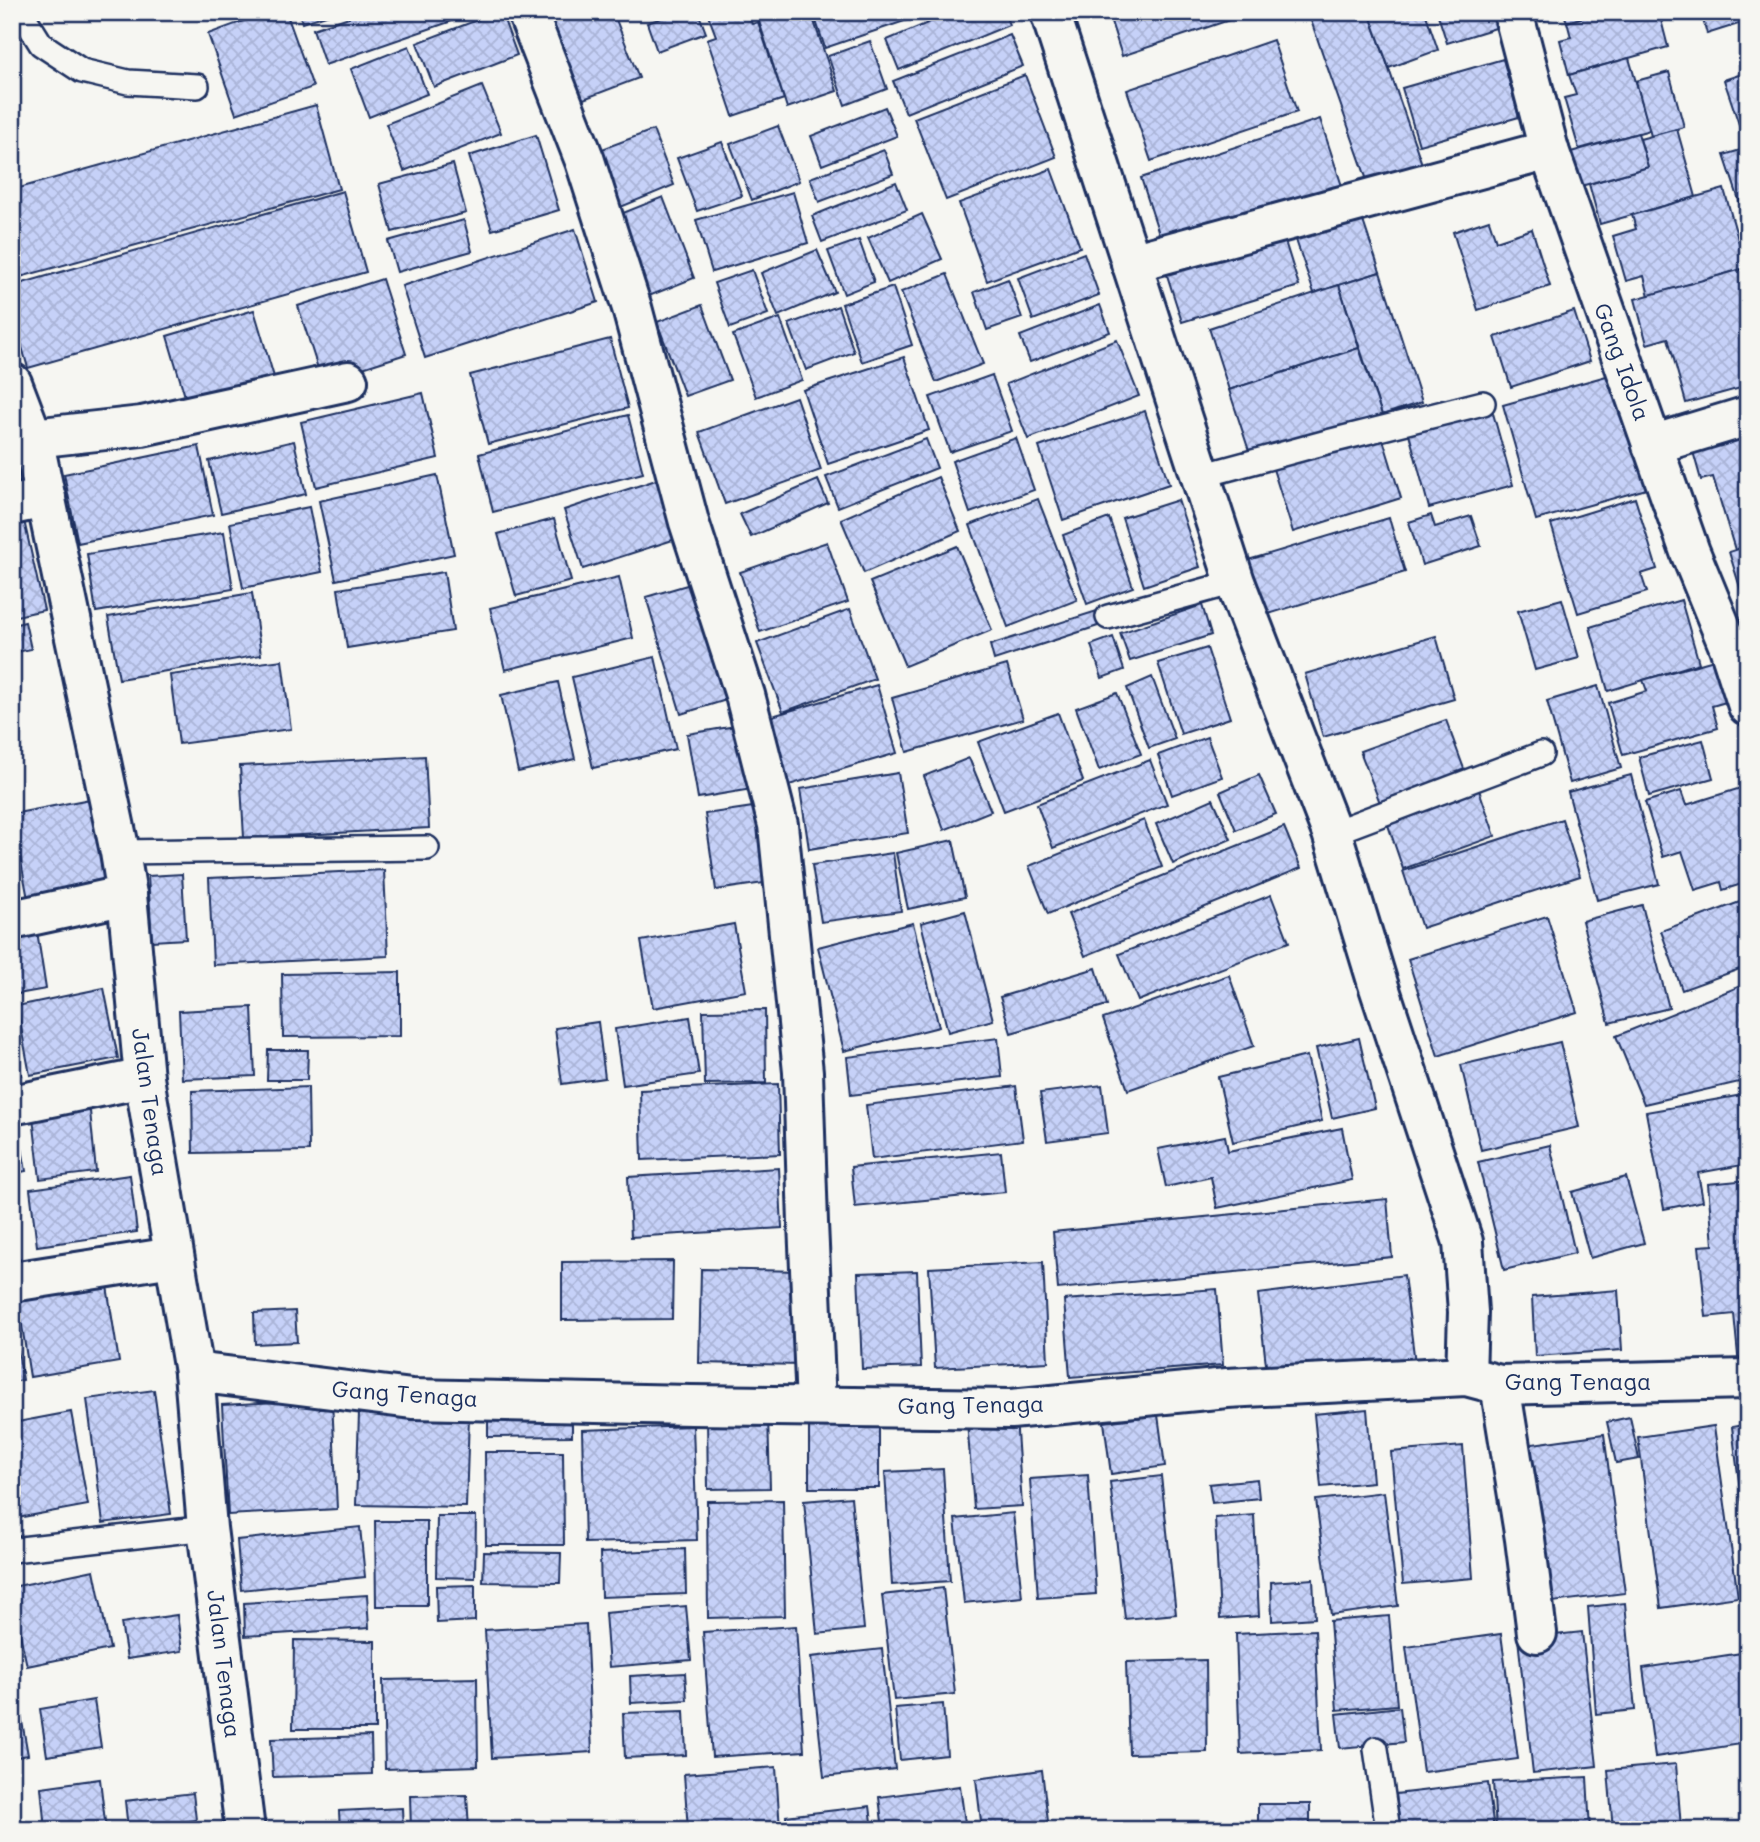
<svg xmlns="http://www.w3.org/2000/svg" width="1760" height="1842" viewBox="0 0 1760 1842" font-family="Mali,sans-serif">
  <defs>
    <pattern id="building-cross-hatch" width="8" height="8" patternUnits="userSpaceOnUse" patternTransform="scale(1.75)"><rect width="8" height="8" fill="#c6d1f8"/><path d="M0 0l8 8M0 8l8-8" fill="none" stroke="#aab4d7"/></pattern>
  </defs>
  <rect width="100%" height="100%" fill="#f6f6f2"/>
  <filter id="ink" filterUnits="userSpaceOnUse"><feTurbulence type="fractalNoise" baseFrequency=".0143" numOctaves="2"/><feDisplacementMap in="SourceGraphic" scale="14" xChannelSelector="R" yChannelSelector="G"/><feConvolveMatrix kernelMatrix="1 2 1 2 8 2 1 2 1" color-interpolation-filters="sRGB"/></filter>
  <g filter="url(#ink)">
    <!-- building -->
    <g fill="url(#building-cross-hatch)" stroke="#1b2f5e" stroke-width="2">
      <polygon points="268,12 286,12 313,87 236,114 208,34"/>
      <polygon points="299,12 335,12 302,23"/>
      <polygon points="364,12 478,12 325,65 313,29"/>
      <polygon points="498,12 501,12 517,55 434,87 417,43"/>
      <polygon points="548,12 613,12 639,78 581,100"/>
      <polygon points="680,12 698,12 706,33 657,51 647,23"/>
      <polygon points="707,12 748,12 752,24 758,22 784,99 733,116 707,39 716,36"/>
      <polygon points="756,12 811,12 837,91 787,108"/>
      <polygon points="813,12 931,12 825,48"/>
      <polygon points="954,12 1004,12 1009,25 899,70 887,40"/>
      <polygon points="1108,12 1253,12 1122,56"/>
      <polygon points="1308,12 1369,12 1423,167 1369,186"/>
      <polygon points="1369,12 1425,12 1438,50 1389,68"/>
      <polygon points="1437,12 1498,12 1502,26 1447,43"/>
      <polygon points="1538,12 1602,12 1567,22 1564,14 1541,21"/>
      <polygon points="1602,12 1659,12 1668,47 1569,75 1560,40 1571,37 1567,22"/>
      <polygon points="1670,12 1696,12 1672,20"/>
      <polygon points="1701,12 1748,12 1748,21 1707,34"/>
      <polygon points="1010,35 1023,66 906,113 893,81"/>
      <polygon points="1273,40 1297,112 1151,161 1127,90"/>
      <polygon points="870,41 887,89 845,105 828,56"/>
      <polygon points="409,46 427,94 369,117 351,69"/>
      <polygon points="1629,58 1650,130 1579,149 1564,98 1576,95 1569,75"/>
      <polygon points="1503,59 1519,117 1419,145 1402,88"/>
      <polygon points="1669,72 1684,127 1651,136 1636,81"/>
      <polygon points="1748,72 1748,148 1747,148 1724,80"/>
      <polygon points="1025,75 1056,157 946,200 914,118"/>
      <polygon points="482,86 501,133 404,171 386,124"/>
      <polygon points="316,105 339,189 13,279 12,190"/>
      <polygon points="885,107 897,136 822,165 811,136"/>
      <polygon points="1320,119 1342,186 1163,246 1141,178"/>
      <polygon points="778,126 799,181 752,200 730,144"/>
      <polygon points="1677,129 1696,197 1600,224 1589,184 1648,167 1640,139"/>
      <polygon points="653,130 674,185 616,209 594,152"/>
      <polygon points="1638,133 1648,167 1581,186 1571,152"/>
      <polygon points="536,135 559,210 492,230 469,156"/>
      <polygon points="722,142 742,196 697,211 677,158"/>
      <polygon points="1747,148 1748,224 1747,224 1724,155"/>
      <polygon points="884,150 893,174 819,202 810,178"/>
      <polygon points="453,164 466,213 392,232 379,184"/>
      <polygon points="1051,169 1080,247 987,281 959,203"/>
      <polygon points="896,182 907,210 822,242 812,216"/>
      <polygon points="1724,189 1746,268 1649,296 1644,276 1626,281 1613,236 1636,229 1632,215"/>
      <polygon points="343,191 366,272 28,368 12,312 12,286"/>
      <polygon points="793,192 808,243 712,272 696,220"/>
      <polygon points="663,197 694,278 649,296 618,215"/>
      <polygon points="922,214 942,259 888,283 868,238"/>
      <polygon points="1362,218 1380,272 1314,293 1296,240"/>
      <polygon points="464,220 472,251 397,272 388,241"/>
      <polygon points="1489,220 1496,241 1532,229 1550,286 1478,310 1453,232"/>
      <polygon points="575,229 598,302 425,358 402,286"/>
      <polygon points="1283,235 1299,286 1182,322 1166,272"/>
      <polygon points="859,240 874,282 844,294 828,251"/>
      <polygon points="817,250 835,292 778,316 761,273"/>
      <polygon points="1084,253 1099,295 1033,320 1018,278"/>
      <polygon points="1746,268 1748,274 1748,386 1686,403 1668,338 1647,344 1635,299"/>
      <polygon points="752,270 768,314 730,328 714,283"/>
      <polygon points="1380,272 1422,402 1382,415 1339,285"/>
      <polygon points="947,274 983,364 936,382 901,292"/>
      <polygon points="382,279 406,354 322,381 298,306"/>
      <polygon points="1008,279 1022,318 987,330 974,292"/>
      <polygon points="1339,285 1359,348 1229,390 1209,328"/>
      <polygon points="893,287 912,345 862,362 842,304"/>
      <polygon points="702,305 730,380 685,396 657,322"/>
      <polygon points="1100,305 1110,332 1030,362 1020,336"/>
      <polygon points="838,306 854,352 806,370 789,324"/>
      <polygon points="254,310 277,387 190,413 167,336"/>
      <polygon points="1574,311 1590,361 1511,387 1495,337"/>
      <polygon points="780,318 802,380 756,397 733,335"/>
      <polygon points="610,339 628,408 488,444 470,375"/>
      <polygon points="1117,340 1139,396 1028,439 1006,384"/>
      <polygon points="1359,348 1382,415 1251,457 1229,390"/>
      <polygon points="904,357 929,430 828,464 803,390"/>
      <polygon points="1617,373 1650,488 1536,520 1503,405"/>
      <polygon points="992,375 1012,431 950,452 930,397"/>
      <polygon points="423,393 438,458 316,487 301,422"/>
      <polygon points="796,397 821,470 725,504 699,432"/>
      <polygon points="1491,406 1513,485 1429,508 1408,430"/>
      <polygon points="1145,411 1169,484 1063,520 1039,447"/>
      <polygon points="628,415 643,473 493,512 479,454"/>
      <polygon points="1748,432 1748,546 1735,550 1713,477 1701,480 1692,448"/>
      <polygon points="1382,436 1401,498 1293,532 1273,469"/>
      <polygon points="1016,438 1034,490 970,513 952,461"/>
      <polygon points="926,439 937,468 838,507 826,477"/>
      <polygon points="294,441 306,494 221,513 209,461"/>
      <polygon points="12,442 21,485 12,487"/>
      <polygon points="199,446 213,515 78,543 64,474"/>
      <polygon points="437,475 454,554 336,580 319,501"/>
      <polygon points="665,477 685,536 583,569 564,510"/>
      <polygon points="938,477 960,531 864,573 841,519"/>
      <polygon points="818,480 828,503 751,537 740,514"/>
      <polygon points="1635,498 1657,569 1641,574 1647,592 1578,613 1551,524"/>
      <polygon points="1038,499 1077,600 1008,627 970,525"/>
      <polygon points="1178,500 1200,567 1144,586 1122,518"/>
      <polygon points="309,507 322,572 243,588 230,523"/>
      <polygon points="1431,515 1435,527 1471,516 1481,546 1422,565 1409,522"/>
      <polygon points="23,516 44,610 12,617 12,518"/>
      <polygon points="1109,518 1133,587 1087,604 1063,535"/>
      <polygon points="1389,518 1405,572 1262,616 1245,561"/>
      <polygon points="554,519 571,581 516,596 498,534"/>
      <polygon points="224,532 233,589 96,612 87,554"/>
      <polygon points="827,542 848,602 760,632 740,572"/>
      <polygon points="957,546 992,630 905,666 870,582"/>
      <polygon points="1748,546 1748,596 1743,597 1729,552"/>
      <polygon points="444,572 453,631 347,648 338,589"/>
      <polygon points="619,577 633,638 505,670 490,608"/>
      <polygon points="704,580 739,696 681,714 646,597"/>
      <polygon points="252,593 261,655 119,679 108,617"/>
      <polygon points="1562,599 1579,658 1535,670 1518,611"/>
      <polygon points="1681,600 1699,663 1608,691 1590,627"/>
      <polygon points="1202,605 1211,635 1130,661 1120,633"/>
      <polygon points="850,609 875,679 783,712 757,643"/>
      <polygon points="1100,610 1104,624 994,660 990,645"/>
      <polygon points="25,622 31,649 12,653 12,625"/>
      <polygon points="1436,636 1454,699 1323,737 1305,674"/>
      <polygon points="1113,637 1124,670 1102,678 1091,645"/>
      <polygon points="1207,648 1230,718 1181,734 1158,663"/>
      <polygon points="655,657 676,749 593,768 572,677"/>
      <polygon points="282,660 291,729 179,744 170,675"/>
      <polygon points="1714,660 1726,702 1712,706 1718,728 1623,755 1608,703 1647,691 1643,680"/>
      <polygon points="1007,665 1023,719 907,752 892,698"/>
      <polygon points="1152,677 1175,739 1149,748 1127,688"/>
      <polygon points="558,682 575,759 518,772 501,695"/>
      <polygon points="877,685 897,753 789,785 769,717"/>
      <polygon points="1598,686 1621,768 1570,783 1547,701"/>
      <polygon points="1117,693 1141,754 1099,770 1076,708"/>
      <polygon points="1058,713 1083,781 1004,811 978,742"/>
      <polygon points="1446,720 1467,777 1382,808 1360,751"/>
      <polygon points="742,725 752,789 698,798 687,734"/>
      <polygon points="1207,737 1222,777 1172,795 1158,755"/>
      <polygon points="1703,740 1713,778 1649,796 1639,757"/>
      <polygon points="425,756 429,828 244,838 240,766"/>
      <polygon points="969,758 991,811 944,830 924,776"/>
      <polygon points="1150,760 1167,804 1053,848 1037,804"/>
      <polygon points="898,773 908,833 809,849 800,789"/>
      <polygon points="1259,775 1276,814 1236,830 1220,792"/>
      <polygon points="1631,775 1659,884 1597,900 1568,792"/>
      <polygon points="1478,787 1495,836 1403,869 1386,819"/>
      <polygon points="1744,787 1748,798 1748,882 1723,890 1721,882 1695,890 1682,851 1663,857 1645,802 1681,791 1686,805"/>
      <polygon points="90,799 106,884 28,899 12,814"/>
      <polygon points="1213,799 1231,839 1173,864 1156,824"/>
      <polygon points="760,806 771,882 716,890 705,814"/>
      <polygon points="1562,819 1580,876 1422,928 1403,871"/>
      <polygon points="1144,820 1162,867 1048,914 1029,866"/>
      <polygon points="1284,827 1301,868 1085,956 1068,914"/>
      <polygon points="953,840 965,897 908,909 896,853"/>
      <polygon points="893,853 901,911 821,922 812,865"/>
      <polygon points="384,870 388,956 213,965 209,878"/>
      <polygon points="182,874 186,939 152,941 148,876"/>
      <polygon points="1271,895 1289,942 1138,1001 1119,954"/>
      <polygon points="1748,899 1748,966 1682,990 1661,931"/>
      <polygon points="1642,905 1669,1008 1609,1023 1582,921"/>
      <polygon points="965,911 993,1020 948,1032 921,923"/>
      <polygon points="1547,916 1577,1012 1438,1056 1408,959"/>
      <polygon points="913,923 939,1027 844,1051 818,947"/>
      <polygon points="734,924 746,991 653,1008 641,941"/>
      <polygon points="37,931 46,989 12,995 12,935"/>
      <polygon points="1096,968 1107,1005 1011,1033 1000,997"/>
      <polygon points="400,972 400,1036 283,1037 282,974"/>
      <polygon points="1229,975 1254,1046 1128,1090 1103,1019"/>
      <polygon points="1748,983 1748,1080 1644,1104 1616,1036"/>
      <polygon points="104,988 118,1058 30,1075 17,1006"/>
      <polygon points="252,1007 255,1076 182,1079 179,1011"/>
      <polygon points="765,1010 766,1083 705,1084 703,1011"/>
      <polygon points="690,1017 699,1074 623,1085 615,1029"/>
      <polygon points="598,1022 605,1078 562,1084 555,1028"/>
      <polygon points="12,1038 21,1075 12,1077"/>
      <polygon points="998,1038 1002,1077 851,1095 847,1057"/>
      <polygon points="1359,1038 1375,1108 1332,1118 1316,1048"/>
      <polygon points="1560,1042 1579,1127 1481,1150 1461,1065"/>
      <polygon points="268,1050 308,1050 307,1080 267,1080"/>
      <polygon points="1307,1056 1322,1121 1233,1142 1218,1077"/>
      <polygon points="778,1084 780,1154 642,1160 640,1090"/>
      <polygon points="1102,1085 1108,1133 1047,1141 1040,1093"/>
      <polygon points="1016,1086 1023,1140 872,1159 866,1105"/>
      <polygon points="308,1087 309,1151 193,1153 192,1091"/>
      <polygon points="1748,1094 1748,1164 1698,1173 1703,1201 1664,1209 1646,1112"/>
      <polygon points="90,1111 96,1172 40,1179 33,1117"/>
      <polygon points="17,1120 26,1171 12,1174 12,1121"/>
      <polygon points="1342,1128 1352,1180 1217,1208 1211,1177 1166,1187 1158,1149 1225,1136 1228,1151"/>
      <polygon points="1550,1145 1575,1253 1504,1270 1478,1162"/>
      <polygon points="1001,1152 1005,1192 855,1207 851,1167"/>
      <polygon points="779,1168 782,1228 631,1237 628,1177"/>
      <polygon points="130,1175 137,1232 37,1246 30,1189"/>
      <polygon points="1626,1177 1644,1243 1590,1258 1572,1192"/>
      <polygon points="1748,1180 1748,1375 1740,1376 1734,1314 1706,1317 1699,1246 1713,1245 1708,1184"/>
      <polygon points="1387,1199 1392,1257 1058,1289 1053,1232"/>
      <polygon points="12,1212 18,1257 12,1257"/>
      <polygon points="673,1261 672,1319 562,1320 562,1262"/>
      <polygon points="1043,1262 1048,1362 935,1368 929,1268"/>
      <polygon points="701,1269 802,1271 800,1365 699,1363"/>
      <polygon points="917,1271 921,1367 862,1369 858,1273"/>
      <polygon points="1404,1275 1415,1363 1268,1382 1258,1294"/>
      <polygon points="107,1286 119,1362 30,1377 18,1300"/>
      <polygon points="1217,1289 1223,1365 1070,1377 1064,1300"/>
      <polygon points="1618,1290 1622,1350 1535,1356 1532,1297"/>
      <polygon points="295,1311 297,1342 255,1344 254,1313"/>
      <polygon points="12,1315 23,1380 12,1382"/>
      <polygon points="154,1390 171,1514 103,1523 87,1399"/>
      <polygon points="332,1399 337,1509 228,1515 222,1405"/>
      <polygon points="1367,1409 1373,1482 1321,1487 1314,1414"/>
      <polygon points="71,1412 88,1505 12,1519 12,1423"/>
      <polygon points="359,1413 469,1416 466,1507 356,1505"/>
      <polygon points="572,1414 572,1436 488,1437 488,1415"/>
      <polygon points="768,1415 770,1488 708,1489 707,1416"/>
      <polygon points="1158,1415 1165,1466 1111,1474 1104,1422"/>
      <polygon points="1016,1417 1022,1506 974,1509 967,1421"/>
      <polygon points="1630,1417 1639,1459 1616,1463 1607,1422"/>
      <rect x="809" y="1423" width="70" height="65"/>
      <polygon points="1748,1424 1748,1553 1732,1427"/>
      <polygon points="693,1426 697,1540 585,1543 582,1430"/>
      <polygon points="1714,1426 1738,1597 1661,1608 1638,1437"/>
      <polygon points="1604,1434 1625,1593 1537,1604 1518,1446"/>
      <polygon points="1463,1446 1473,1578 1403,1584 1391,1452"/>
      <polygon points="485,1452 563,1452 564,1545 486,1545"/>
      <polygon points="943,1469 950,1581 892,1585 885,1472"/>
      <polygon points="1088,1475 1096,1594 1038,1598 1030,1479"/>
      <polygon points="1161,1476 1176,1614 1125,1619 1110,1482"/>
      <polygon points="1257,1479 1259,1498 1212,1503 1209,1484"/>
      <polygon points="1384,1492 1398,1606 1331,1615 1316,1500"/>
      <polygon points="851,1497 864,1629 817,1634 804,1501"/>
      <polygon points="783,1500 785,1616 708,1618 707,1501"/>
      <polygon points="1013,1513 1022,1597 964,1603 955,1519"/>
      <polygon points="1254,1515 1259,1616 1220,1619 1215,1518"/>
      <polygon points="437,1516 476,1516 475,1578 436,1577"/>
      <polygon points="375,1521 427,1521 427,1606 376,1606"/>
      <polygon points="360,1527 365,1577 241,1590 237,1540"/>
      <polygon points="685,1549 686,1594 601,1597 600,1553"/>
      <polygon points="484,1552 561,1553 560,1583 483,1582"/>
      <polygon points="94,1570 110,1649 27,1666 12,1598 12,1587"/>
      <polygon points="1313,1579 1315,1618 1272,1621 1271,1582"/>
      <polygon points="475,1585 475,1621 437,1623 436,1586"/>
      <polygon points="943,1588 955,1694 894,1700 882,1595"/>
      <polygon points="367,1595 369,1628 245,1636 244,1603"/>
      <polygon points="1625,1603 1635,1710 1596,1714 1588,1607"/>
      <polygon points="686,1606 691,1660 609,1667 605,1613"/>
      <polygon points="177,1615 182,1651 127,1659 121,1623"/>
      <polygon points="1389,1616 1397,1705 1337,1710 1330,1621"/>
      <polygon points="586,1624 592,1752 492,1758 485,1630"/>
      <polygon points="796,1626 804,1751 712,1757 703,1632"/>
      <polygon points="1315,1630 1321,1750 1240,1754 1236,1634"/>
      <polygon points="1582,1632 1597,1766 1533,1773 1518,1639"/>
      <polygon points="1501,1634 1518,1759 1423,1772 1406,1647"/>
      <polygon points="294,1640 375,1641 375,1729 293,1729"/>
      <polygon points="882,1649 895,1769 824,1777 811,1657"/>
      <polygon points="1748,1652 1748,1743 1655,1757 1643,1668"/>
      <polygon points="1206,1660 1207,1752 1129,1754 1126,1662"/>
      <polygon points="685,1673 687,1700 631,1703 630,1676"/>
      <polygon points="477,1678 478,1766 385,1769 383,1680"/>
      <polygon points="94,1700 101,1747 47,1756 40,1709"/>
      <polygon points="943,1704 947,1755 900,1760 895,1708"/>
      <polygon points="1400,1707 1404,1742 1340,1748 1336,1714"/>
      <polygon points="20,1710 28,1755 12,1758 12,1711"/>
      <polygon points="684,1711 686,1755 625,1758 623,1713"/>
      <polygon points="371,1736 372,1774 273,1777 271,1739"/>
      <polygon points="1676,1764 1681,1828 1613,1830 1608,1770"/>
      <polygon points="776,1767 780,1830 688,1830 684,1774"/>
      <polygon points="1042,1770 1049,1830 982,1830 976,1779"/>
      <polygon points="1587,1777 1590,1830 1496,1830 1493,1782"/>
      <polygon points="100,1779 106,1830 45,1830 41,1787"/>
      <polygon points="1488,1783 1494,1830 1400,1830 1396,1794"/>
      <polygon points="960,1786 966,1830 883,1830 879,1797"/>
      <polygon points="193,1793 196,1820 128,1829 125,1801"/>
      <polygon points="467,1795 469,1830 411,1830 410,1796"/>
      <rect x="1258" y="1804" width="52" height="26"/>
      <polygon points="870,1806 873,1830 787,1830 786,1816"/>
      <polygon points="402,1808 403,1830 340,1830 339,1811"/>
      <polygon points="1748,1822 1748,1830 1693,1830 1693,1826"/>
      <polygon points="1363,1824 1363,1830 1320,1830 1319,1827"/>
    </g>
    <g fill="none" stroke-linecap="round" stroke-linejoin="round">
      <!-- service casing -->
      <g stroke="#1b2f5e" stroke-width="28">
        <g id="service">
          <polyline points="21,12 41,44 82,71 128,82 197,86"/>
          <polyline points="1201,476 1327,442 1483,403"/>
          <polyline points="1108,617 1235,582"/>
          <polyline points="1332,833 1541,754"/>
          <polyline points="120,852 427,848"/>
          <polyline points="12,1550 207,1528"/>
          <polyline points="1376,1749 1388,1830"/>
        </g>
      </g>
      <!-- minor casing -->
      <g stroke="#1b2f5e" stroke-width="44">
        <g id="minor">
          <polyline points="527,12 585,161 632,308 689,522 745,695 778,825 803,1072 808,1223 816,1405"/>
          <polyline points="1050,12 1235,582 1332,833 1377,981 1463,1242 1468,1312 1466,1376"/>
          <polyline points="1513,12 1549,150 1690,552 1729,647 1748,706"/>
          <polyline points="1131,263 1549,150"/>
          <polyline points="12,383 33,438 120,852 127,895 144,1078 194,1372 207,1528 245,1830"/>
          <polyline points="33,438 142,426 348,381"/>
          <polyline points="1652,445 1748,416"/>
          <polyline points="12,505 46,498"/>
          <polyline points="12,920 127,895"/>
          <polyline points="12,1105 144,1078"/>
          <polyline points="12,1282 173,1257"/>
          <polyline points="194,1372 412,1399 691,1405 1011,1409 1227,1388 1466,1376 1500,1385 1748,1379"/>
          <polyline points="1500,1385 1525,1539 1537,1633"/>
        </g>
      </g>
      <!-- service -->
      <use href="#service" stroke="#f6f6f2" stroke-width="23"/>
      <!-- minor -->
      <use href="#minor" stroke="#f6f6f2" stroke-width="38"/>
    </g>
  </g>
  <g text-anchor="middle" stroke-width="5" stroke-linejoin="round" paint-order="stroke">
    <!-- street labels -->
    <g font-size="23" fill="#1b2f5e" stroke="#f6f6f2">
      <text transform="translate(1622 362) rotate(70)" y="8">Gang Idola</text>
      <text transform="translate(150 1102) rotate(82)" y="8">Jalan Tenaga</text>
      <text x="1578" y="1390">Gang Tenaga</text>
      <text transform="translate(405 1394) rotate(4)" y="8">Gang Tenaga</text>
      <text transform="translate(971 1405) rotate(-1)" y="8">Gang Tenaga</text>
      <text transform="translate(224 1664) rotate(83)" y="8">Jalan Tenaga</text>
    </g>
  </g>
  <!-- margin -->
  <rect width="1760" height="1842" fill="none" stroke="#f6f6f2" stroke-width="42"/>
  <rect x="21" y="21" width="1718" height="1800" fill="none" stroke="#1b2f5e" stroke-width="2.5" filter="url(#ink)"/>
</svg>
